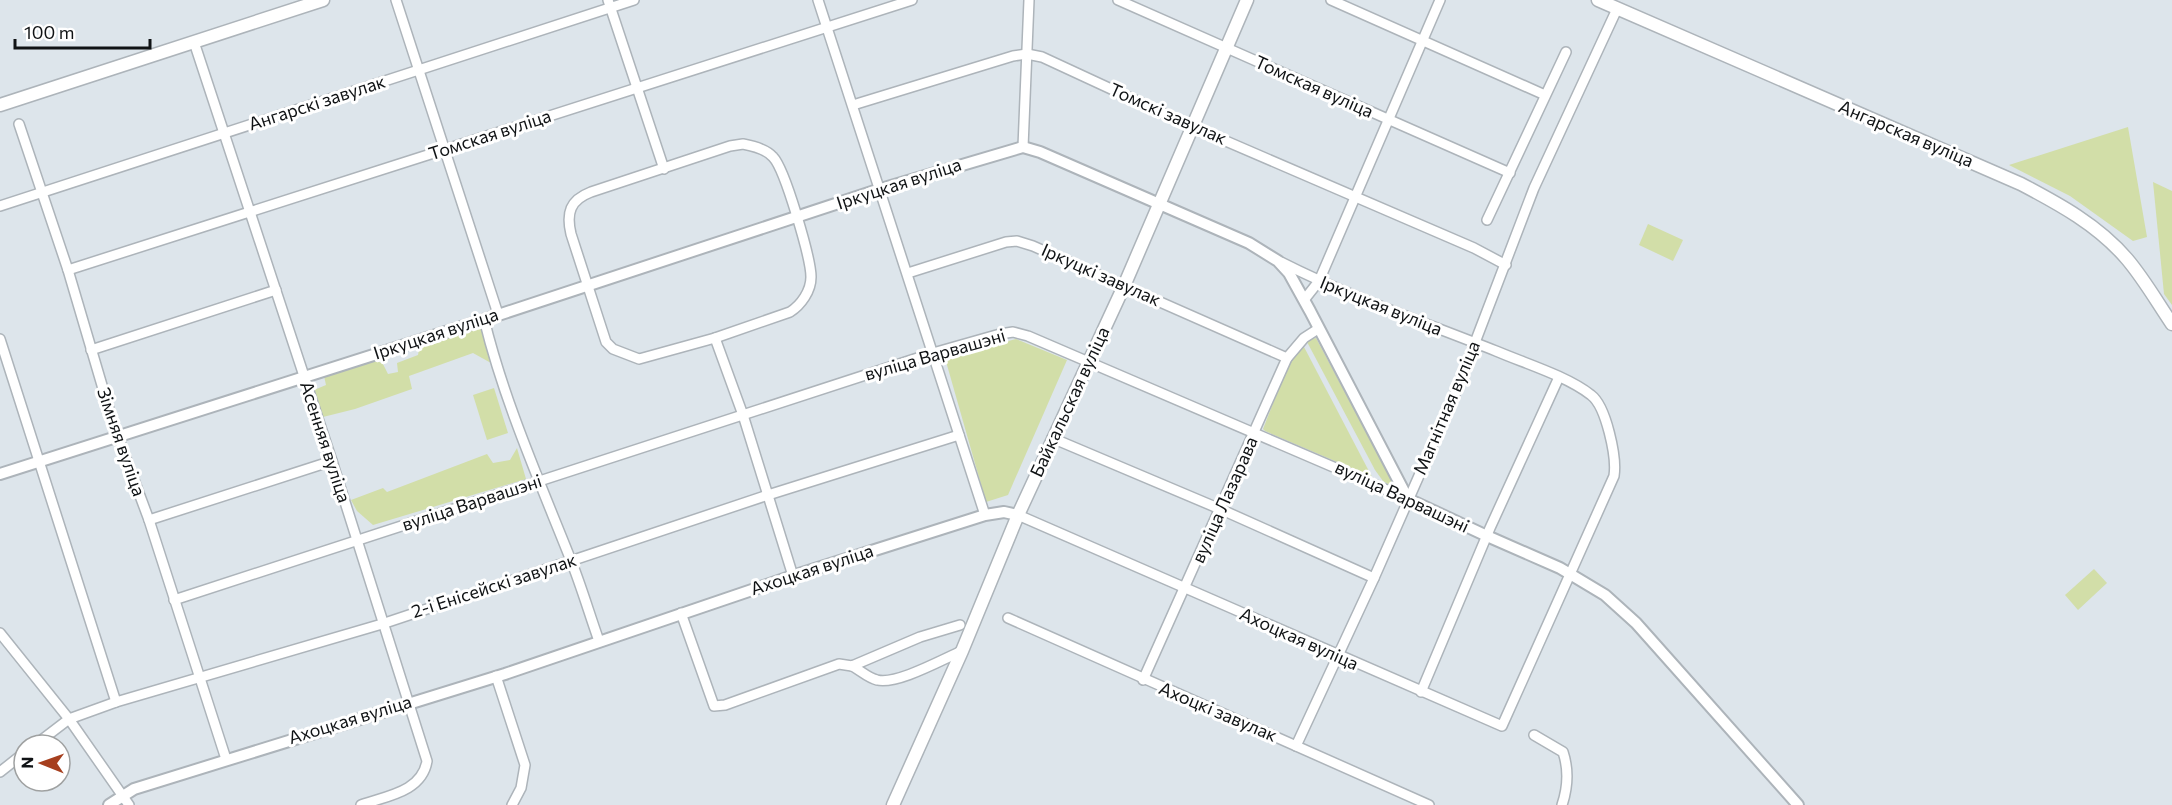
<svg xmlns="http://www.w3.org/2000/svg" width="2172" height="805" viewBox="0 0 2172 805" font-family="Commissioner,sans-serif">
  <rect width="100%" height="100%" fill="#dde5eb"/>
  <!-- green -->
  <g fill="#d2dea8">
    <polygon points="2128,127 2147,237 2133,241 2070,196 2009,165"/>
    <polygon points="2153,182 2172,191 2172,305 2164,294"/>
    <polygon points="1648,224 1683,240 1673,261 1639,245"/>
    <polygon points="481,326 491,363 473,353 409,376 412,389 355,409 323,417 314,390 326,385 324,376 372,358 383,364 388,374 398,372 397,363 418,355 420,344"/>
    <polygon points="1316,338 1393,482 1391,486 1383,481 1375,470 1306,340"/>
    <polygon points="1016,339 1067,360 1008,495 986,502 945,358"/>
    <polygon points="1303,345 1372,477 1265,431 1263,429 1290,360"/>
    <polygon points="494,388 508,433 487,440 473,395"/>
    <polygon points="517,448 526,479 373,525 357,511 351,500 383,488 387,492 487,454 493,463 510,460"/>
    <polygon points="2094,569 2107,583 2078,610 2065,595"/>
  </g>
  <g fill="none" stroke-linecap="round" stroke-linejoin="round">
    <!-- minor casing -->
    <g stroke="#adb4ba" stroke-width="12">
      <g id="minor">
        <polyline points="396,0 498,314"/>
        <polyline points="608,0 664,169"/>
        <polyline points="818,0 985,515"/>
        <polyline points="1118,0 1510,173"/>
        <polyline points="1331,0 1545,95"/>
        <path d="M194 42 332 461 427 761C422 792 386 796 361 805"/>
        <polyline points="853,105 1013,56 1027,54 1042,57 1191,126 1474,248 1506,265"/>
        <polyline points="19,124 68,270 114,426 149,520 226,759"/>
        <path d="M743 144C754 146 766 149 773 157 785 169 811 259 811 277 811 291 801 305 790 312L715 338 639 359 613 349 606 342 571 234C566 213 570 200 591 192L730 146Z"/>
        <polyline points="1023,147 1029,0"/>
        <polyline points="0,206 634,0"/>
        <polyline points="1487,220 1566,52"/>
        <polyline points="68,270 912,0"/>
        <polyline points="908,273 1006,242 1017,241 1033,246 1287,358"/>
        <polyline points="1304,300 1319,281 1440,0"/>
        <path d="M484 319C504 401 539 480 570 558 581 585 589 613 599 641"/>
        <polyline points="715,338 743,415 793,576"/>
        <polyline points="0,339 116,702"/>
        <polyline points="91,350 276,290"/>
        <polyline points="1052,438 1220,509 1374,578"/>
        <path d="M1018 515 1502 726 1614 476C1617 457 1606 406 1591 395 1567 376 1524 363 1496 351 1423 322 1350 297 1281 262"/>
        <polyline points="149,520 332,461"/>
        <polyline points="174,600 933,353 1000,334 1013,332 1028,336 1408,499"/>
        <polyline points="681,613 714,706 725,705 839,664 852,666 920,637 960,625"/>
        <polyline points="1008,618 1429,805"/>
        <polyline points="0,633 69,719 129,805"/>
        <path d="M852 666C860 670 868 678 877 680 897 685 943 659 962 651"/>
        <polyline points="496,676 525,765 521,788 512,805"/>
        <polyline points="1143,680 1287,358 1304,338 1318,329"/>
        <polyline points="1421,692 1490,528 1559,377"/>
        <path d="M1534 735 1563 752C1569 770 1568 787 1562 805"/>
        <polyline points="35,745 69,719 116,702 382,624 768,495 959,435"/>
        <polyline points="1296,746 1374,578 1458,387 1534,188 1617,9"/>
        <polyline points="0,772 24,753"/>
      </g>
    </g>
    <!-- tertiary casing -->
    <g stroke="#adb4ba" stroke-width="14">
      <g id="tertiary">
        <polyline points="0,474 477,322 881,189 1023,147 1040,152 1249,243 1278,261 1289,273 1310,311 1408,499 1487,536 1560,568 1605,595 1636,623 1798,805"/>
        <polyline points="109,805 134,789 505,674 793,576 985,515 1004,512 1018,515"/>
      </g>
    </g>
    <!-- secondary casing -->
    <g stroke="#adb4ba" stroke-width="15">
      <g id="secondary">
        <path d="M1598 0 2021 184C2059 204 2098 225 2127 259 2144 279 2157 302 2172 324"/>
        <polyline points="0,105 323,0"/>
        <polyline points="893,805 962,651 1018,515 1124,286 1247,0"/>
      </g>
    </g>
    <!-- minor -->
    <use href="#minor" stroke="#fff" stroke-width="9"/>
    <!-- tertiary -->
    <use href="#tertiary" stroke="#fff" stroke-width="10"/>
    <!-- secondary -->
    <use href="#secondary" stroke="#fff" stroke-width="12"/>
  </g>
  <g text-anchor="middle" stroke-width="6" stroke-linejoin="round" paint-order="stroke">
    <!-- street labels -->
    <g font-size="18" fill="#101315" stroke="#fff">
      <text transform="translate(1314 87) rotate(24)" y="6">Томская вуліца</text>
      <text transform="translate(317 103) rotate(-18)" y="6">Ангарскі завулак</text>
      <text transform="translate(1168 114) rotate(24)" y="6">Томскі завулак</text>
      <text transform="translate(1906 134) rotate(23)" y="6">Ангарская вуліца</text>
      <text transform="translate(490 135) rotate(-18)" y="6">Томская вуліца</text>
      <text transform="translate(899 184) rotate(-18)" y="6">Іркуцкая вуліца</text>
      <text transform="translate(1101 275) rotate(24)" y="6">Іркуцкі завулак</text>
      <text transform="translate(1381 306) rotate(22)" y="6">Іркуцкая вуліца</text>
      <text transform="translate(436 334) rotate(-18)" y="6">Іркуцкая вуліца</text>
      <text transform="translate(935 355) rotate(-16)" y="6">вуліца Варвашэні</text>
      <text transform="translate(1070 402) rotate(-65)" y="6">Байкальская вуліца</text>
      <text transform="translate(1447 408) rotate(-67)" y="6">Магнітная вуліца</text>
      <text transform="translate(121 442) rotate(71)" y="6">Зімняя вуліца</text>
      <text transform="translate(325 442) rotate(72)" y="6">Асенняя вуліца</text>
      <text transform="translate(1402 497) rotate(25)" y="6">вуліца Варвашэні</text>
      <text transform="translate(1225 500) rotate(-66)" y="6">вуліца Лазарава</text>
      <text transform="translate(472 503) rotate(-18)" y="6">вуліца Варвашэні</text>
      <text transform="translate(812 570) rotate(-18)" y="6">Ахоцкая вуліца</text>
      <text transform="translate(494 586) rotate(-18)" y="6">2-і Енісейскі завулак</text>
      <text transform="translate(1299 639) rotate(24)" y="6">Ахоцкая вуліца</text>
      <text transform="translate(1218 712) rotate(23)" y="6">Ахоцкі завулак</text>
      <text transform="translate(350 720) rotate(-17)" y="6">Ахоцкая вуліца</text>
    </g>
  </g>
  <!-- north arrow -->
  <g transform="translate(42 763) rotate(271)"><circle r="28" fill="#ffffff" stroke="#9fa1a1" stroke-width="1.5"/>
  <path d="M0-4.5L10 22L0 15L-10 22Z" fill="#a63f1e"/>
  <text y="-9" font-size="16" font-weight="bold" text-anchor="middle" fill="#101315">N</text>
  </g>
  <!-- scale -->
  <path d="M15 39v9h135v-9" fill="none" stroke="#101315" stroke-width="3"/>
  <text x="24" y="39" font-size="18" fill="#101315" stroke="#ffffff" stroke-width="4.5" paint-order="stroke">100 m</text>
</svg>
